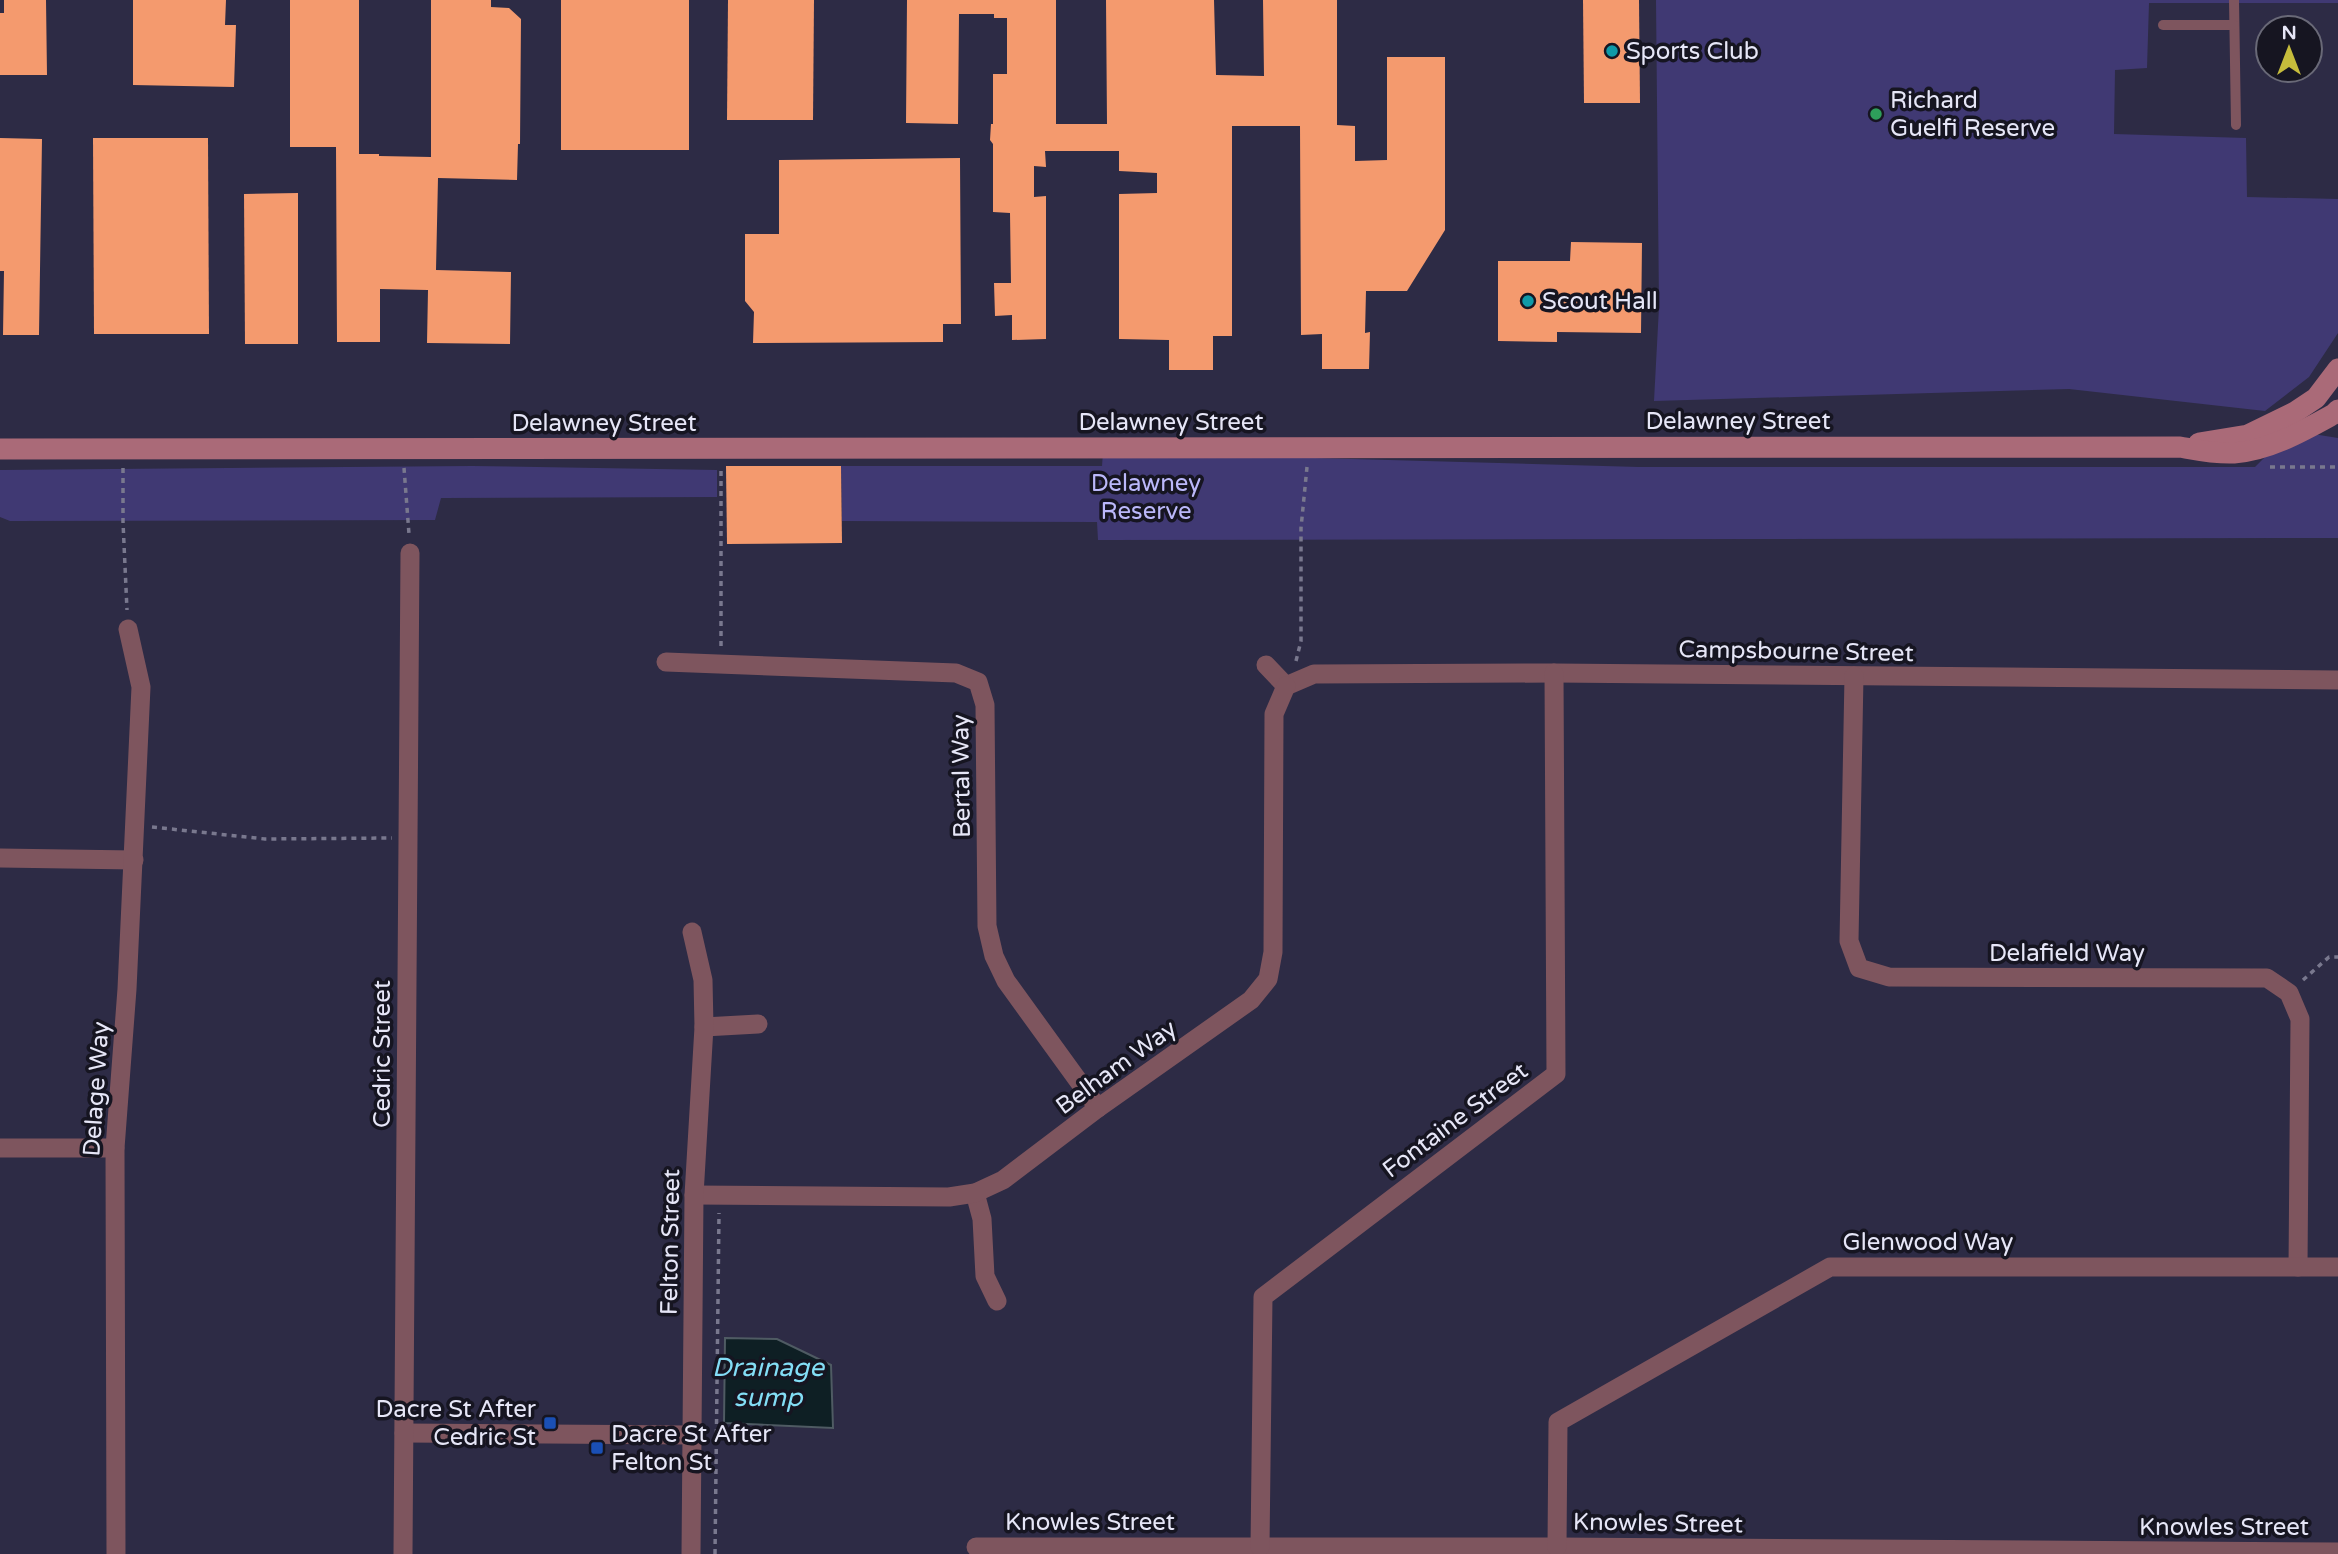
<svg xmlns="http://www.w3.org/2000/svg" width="2338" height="1554" viewBox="0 0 2338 1554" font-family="'Varela Round',sans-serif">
  <rect width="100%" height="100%" fill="#2d2b45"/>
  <!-- green -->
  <g fill="#403973">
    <polygon points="1656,0 2338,0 2338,3 2149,3 2147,68 2115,70 2114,134 2246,138 2247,197 2338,199 2338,333 2309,377 2265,411 2069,389 1654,401 1659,307"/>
    <polygon points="2313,434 2338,438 2338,538 1098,540 1097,522 842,521 841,466 1102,466 1103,452 1639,467 2255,467 2278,444"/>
    <polygon points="472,466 717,470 717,497 441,498 435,520 10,521 0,517 0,470"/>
  </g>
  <!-- water -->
  <polygon fill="#0e1f24" stroke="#4f5b63" stroke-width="2" points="725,1338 777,1339 831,1365 833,1428 724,1423"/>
  <!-- building -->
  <g fill="#f49a6e">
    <polygon points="4,0 46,0 47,75 0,75 0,13 4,13"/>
    <polygon points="133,0 226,0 225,25 236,25 234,87 133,85"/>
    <polygon points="290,0 359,0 359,154 379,154 379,156 431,157 431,0 491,0 491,7 509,8 521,19 520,144 518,144 517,180 438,178 436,270 511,272 510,344 427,343 428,290 380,289 380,342 337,342 336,147 290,147"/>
    <rect x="561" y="0" width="128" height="150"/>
    <polygon points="728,0 814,0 813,120 727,120"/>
    <polygon points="907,0 1056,0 1056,124 1107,124 1106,0 1214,0 1216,75 1264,76 1263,0 1337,0 1337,125 1355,126 1355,161 1387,160 1387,57 1445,57 1445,230 1407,291 1366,291 1365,333 1370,332 1369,369 1322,369 1322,334 1301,335 1300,126 1232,126 1232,336 1213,336 1213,370 1169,370 1169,340 1119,339 1119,194 1157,193 1157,173 1119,171 1119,151 1045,151 1046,167 1034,166 1034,197 1046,196 1046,339 1012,340 1012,315 995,316 994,283 1011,283 1010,213 993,212 993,144 990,140 991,124 993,124 993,74 1007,74 1007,18 994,18 994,14 959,14 958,124 906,123"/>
    <polygon points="1583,0 1639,0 1640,103 1584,103"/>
    <polygon points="0,138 42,139 39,335 3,335 4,271 0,271"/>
    <polygon points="93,138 208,138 209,334 94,334"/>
    <polygon points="960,158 961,324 943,324 943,342 753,343 754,312 745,301 745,234 779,234 779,160"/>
    <polygon points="298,193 298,344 245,344 244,194"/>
    <polygon points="1571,242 1642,243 1641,333 1557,332 1557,342 1498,341 1498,261 1570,261"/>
    <polygon points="726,466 841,466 842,543 727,544"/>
  </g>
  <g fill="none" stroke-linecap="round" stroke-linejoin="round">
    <!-- path -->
    <g stroke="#79788e" stroke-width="3.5" stroke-dasharray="5 5" stroke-linecap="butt">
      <polyline points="2270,467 2338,467"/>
      <polyline points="123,468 123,522 127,610"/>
      <polyline points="404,468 409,534"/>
      <polyline points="721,646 721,468"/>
      <polyline points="1296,661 1301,641 1301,528 1307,467"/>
      <polyline points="152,827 265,839 392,838"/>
      <polyline points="2303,980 2329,957 2338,957"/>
      <polyline points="715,1554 719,1213"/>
    </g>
    <!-- lane -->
    <g stroke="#7e555e" stroke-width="10">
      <polyline points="2234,0 2236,125"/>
      <polyline points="2163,25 2234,25"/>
    </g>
    <!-- street -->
    <g stroke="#7e555e" stroke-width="19">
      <polyline points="666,662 956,673 978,682 985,705 987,926 994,956 1006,981 1098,1108"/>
      <polyline points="1266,665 1286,686 1314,674 1554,673 2338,680"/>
      <polyline points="1854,676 1849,941 1859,968 1889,977 2267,978 2289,993 2300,1019 2298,1267"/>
      <polyline points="0,858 134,860"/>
      <polyline points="704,1027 758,1024"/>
      <polyline points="0,1148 115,1148"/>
      <polyline points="975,1193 982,1219 985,1276 997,1301"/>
      <polyline points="694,1195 949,1197 975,1193 1003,1180 1098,1108 1251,1000 1268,979 1273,952 1274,714 1286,686"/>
      <polyline points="404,1433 692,1435"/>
      <polyline points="976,1547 1557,1547 2338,1552"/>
      <polyline points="1260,1547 1263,1297 1556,1074 1554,673"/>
      <polyline points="1557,1547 1558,1422 1830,1267 2338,1267"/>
      <polyline points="116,1554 115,1148 127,989 141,687 128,629"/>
      <polyline points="403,1554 410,553"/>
      <polyline points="691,1554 694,1195 704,1027 703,980 692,932"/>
    </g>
    <!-- secondary -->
    <g stroke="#aa6a78" stroke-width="21">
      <polyline points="2199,443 2248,435 2295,412 2316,398 2338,369"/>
      <path d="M0 449 2180 447C2197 450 2216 454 2234 453 2270 450 2303 431 2334 414L2338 410"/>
    </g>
  </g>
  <!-- markers -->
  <g fill="#0f9aa8" stroke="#161521" stroke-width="2.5">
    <circle cx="1612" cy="51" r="7"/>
    <circle cx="1528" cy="301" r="7"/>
  </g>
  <circle fill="#2e9e5b" stroke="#161521" stroke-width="2.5" cx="1876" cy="114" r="7"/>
  <g fill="#1a4fb4" stroke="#161521" stroke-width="2.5">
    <rect x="543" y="1416" width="14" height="14" rx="3.5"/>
    <rect x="590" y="1441" width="14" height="14" rx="3.5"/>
  </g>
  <g text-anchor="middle" stroke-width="7" stroke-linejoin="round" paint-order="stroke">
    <!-- poi labels -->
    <g font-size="24" fill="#e6e6f7" stroke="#161521" text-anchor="start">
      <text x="1626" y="59">Sports Club</text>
      <text x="1890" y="108">Richard<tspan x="1890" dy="28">Guelfi Reserve</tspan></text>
      <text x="1542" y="309">Scout Hall</text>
      <text x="536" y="1417" text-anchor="end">Dacre St After<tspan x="536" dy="28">Cedric St</tspan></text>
      <text x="611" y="1442">Dacre St After<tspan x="611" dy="28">Felton St</tspan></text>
    </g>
    <!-- street labels -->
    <g font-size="24" fill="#e6e6f7" stroke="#161521">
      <text x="1738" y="429">Delawney Street</text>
      <text x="1171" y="430">Delawney Street</text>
      <text x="604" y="431">Delawney Street</text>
      <text transform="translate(1796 651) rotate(1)" y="8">Campsbourne Street</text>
      <text transform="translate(961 776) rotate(-91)" y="8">Bertal Way</text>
      <text x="2067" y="961">Delafield Way</text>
      <text transform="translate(382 1054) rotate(-90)" y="8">Cedric Street</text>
      <text transform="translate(1116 1067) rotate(-36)" y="8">Belham Way</text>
      <text transform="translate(96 1089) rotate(-86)" y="8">Delage Way</text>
      <text transform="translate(1455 1120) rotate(-37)" y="8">Fontaine Street</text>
      <text transform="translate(670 1242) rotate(-89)" y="8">Felton Street</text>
      <text x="1928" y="1250">Glenwood Way</text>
      <text x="1090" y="1530">Knowles Street</text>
      <text transform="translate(1658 1523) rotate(1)" y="8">Knowles Street</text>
      <text x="2224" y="1535">Knowles Street</text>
    </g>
    <!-- park labels -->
    <g font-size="24" fill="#bbb8fa" stroke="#161521">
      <text x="1146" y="491">Delawney<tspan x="1146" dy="28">Reserve</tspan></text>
    </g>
    <!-- water labels -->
    <g font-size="26" font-style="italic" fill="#83ddf5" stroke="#161521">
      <text x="768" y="1376">Drainage<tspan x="768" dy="30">sump</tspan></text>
    </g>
  </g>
  <!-- north arrow -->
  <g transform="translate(2289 49)"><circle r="33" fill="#161521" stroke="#696977" stroke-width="2"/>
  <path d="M0-5L12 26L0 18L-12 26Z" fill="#c6bc3c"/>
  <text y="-10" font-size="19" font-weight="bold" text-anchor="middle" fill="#e6e6f7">N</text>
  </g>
</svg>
